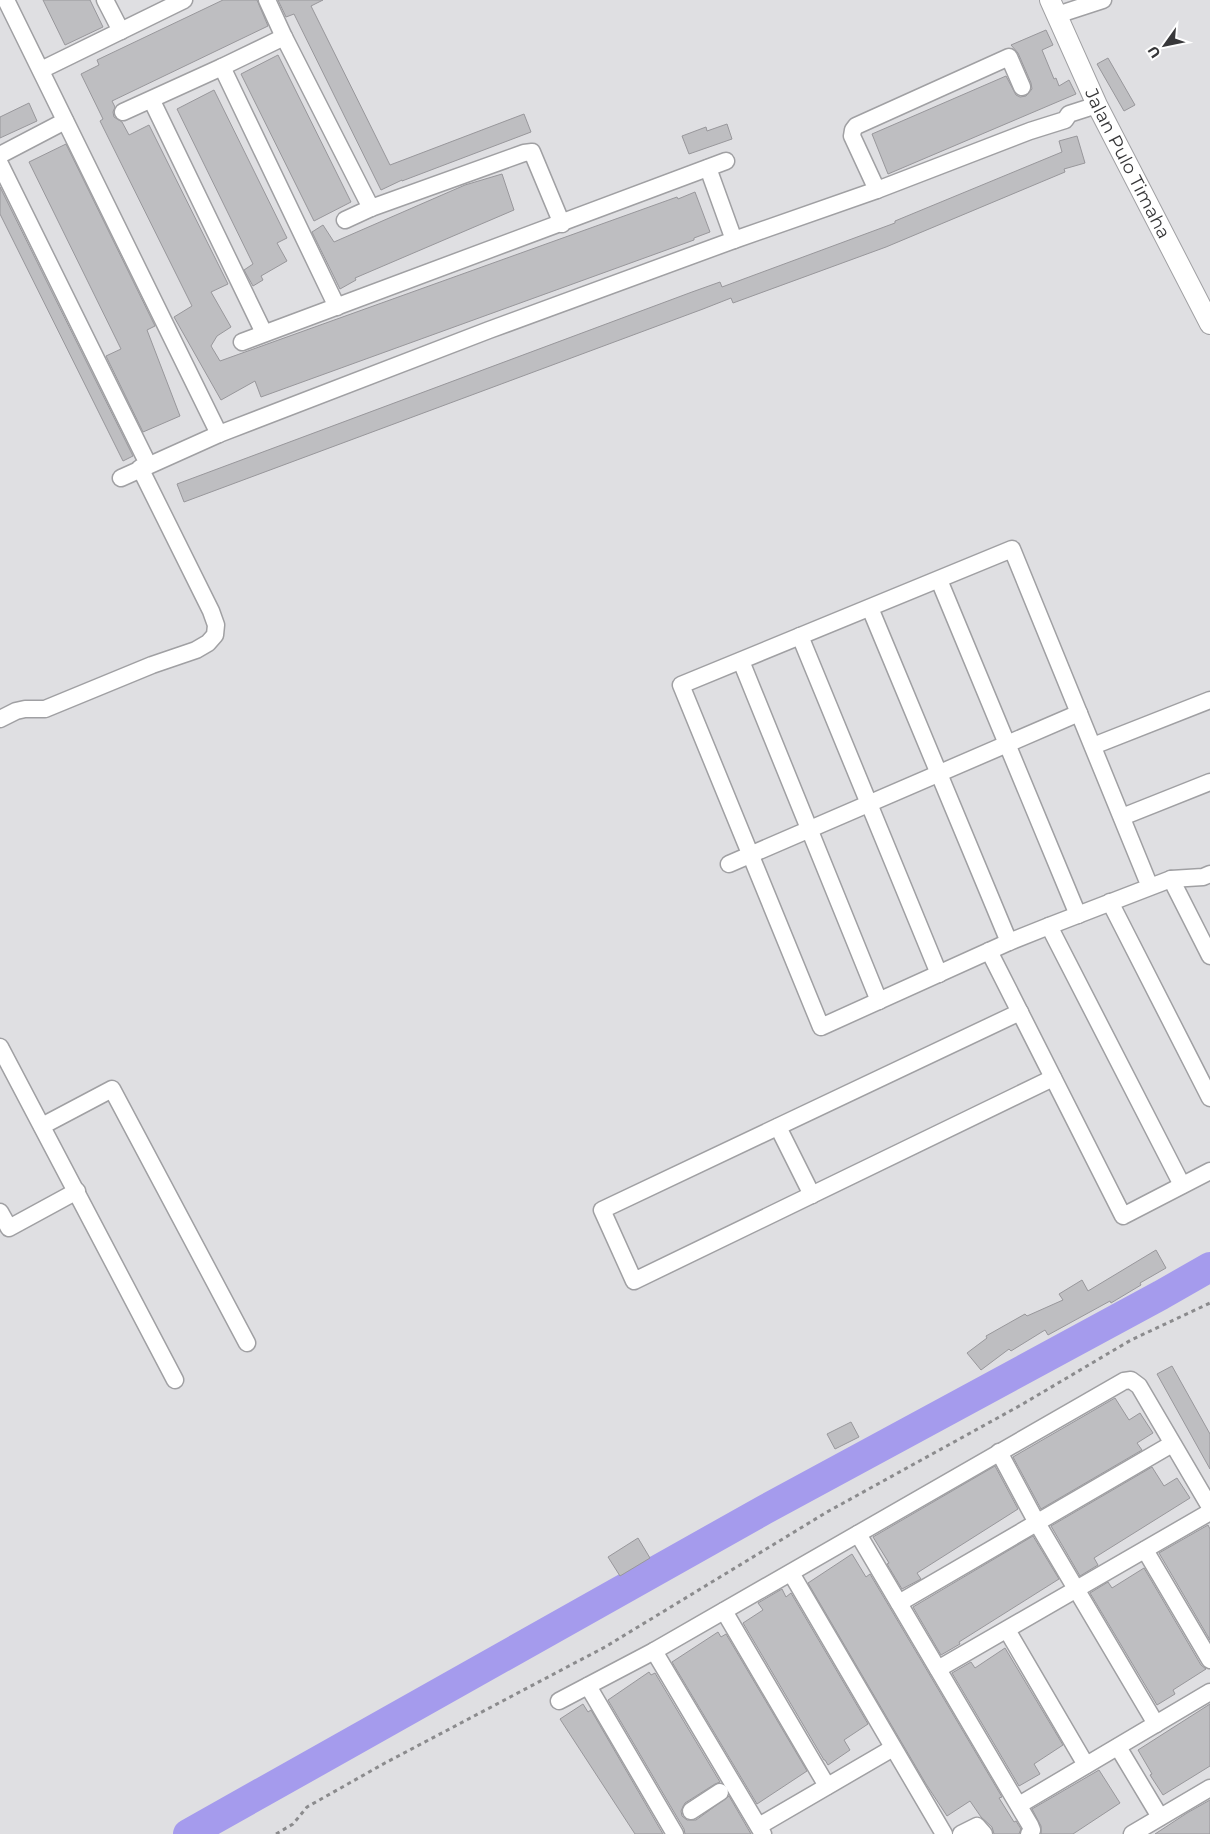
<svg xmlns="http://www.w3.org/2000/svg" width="1210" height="1834" viewBox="0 0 1210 1834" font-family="Montserrat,sans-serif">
  <rect width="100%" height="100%" fill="#dfdfe2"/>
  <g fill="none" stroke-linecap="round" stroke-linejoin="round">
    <!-- river -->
    <polyline stroke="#a59bed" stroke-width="30" points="188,1834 764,1510 1161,1295 1210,1267"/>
  </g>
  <!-- building -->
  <g fill="#bebec1" stroke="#98979b">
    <polygon points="43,0 90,0 103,27 65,45"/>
    <polygon points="223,0 257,0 268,26 112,101 115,107 113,112 114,117 122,122 129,135 149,125 228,284 211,292 231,327 217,336 211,346 220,361 677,197 678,199 695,192 710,232 694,238 694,240 261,397 255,381 221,400 174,317 192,306 100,121 103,119 81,74 99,65 97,60"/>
    <polygon points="278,0 323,0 311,6 390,165 524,114 531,132 402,181 402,180 381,190 294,14 286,17"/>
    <polygon points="1046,30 1053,45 1042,50 1054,79 1056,78 1059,86 1069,80 1076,94 888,174 872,134 1006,76 1016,95 1020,97 1026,96 1032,89 1031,83 1018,53 1011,45"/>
    <polygon points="278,55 351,202 314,221 241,74"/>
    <polygon points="1108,58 1135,105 1124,111 1097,64"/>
    <polygon points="214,90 287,238 277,243 287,261 261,276 263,280 253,286 244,270 253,264 177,109"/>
    <polygon points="29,103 37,121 0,138 0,117"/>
    <polygon points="727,124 732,139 689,154 682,136 706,127 707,131"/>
    <polygon points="1077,136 1085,163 1064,169 1065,172 886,247 733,303 731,298 703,309 184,502 177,484 692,292 720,282 722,287 895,223 895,221 1062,152 1059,141"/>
    <polygon points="66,144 155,326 147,330 180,416 143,432 106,356 121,349 29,162"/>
    <polygon points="502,174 514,210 355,278 356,280 340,289 312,232 323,225 334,242 465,185"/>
    <polygon points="0,187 133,456 123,461 0,214"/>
    <polygon points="1156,1250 1166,1268 1140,1283 1141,1285 1111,1303 1110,1301 1048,1335 1045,1330 1011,1351 1009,1349 981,1370 967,1353 987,1338 986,1336 1025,1314 1027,1316 1063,1300 1059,1294 1082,1280 1088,1291"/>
    <polygon points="1172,1366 1210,1434 1210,1469 1157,1374"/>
    <polygon points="1115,1398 1129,1420 1140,1413 1153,1433 1137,1443 1142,1450 1041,1509 1013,1457"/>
    <polygon points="851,1422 859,1437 835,1449 827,1434"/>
    <polygon points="995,1466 1018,1509 917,1573 921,1579 902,1589 887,1564 889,1563 873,1537"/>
    <polygon points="1152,1467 1164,1486 1177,1478 1190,1498 1094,1558 1098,1565 1080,1576 1051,1526"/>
    <polygon points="1208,1525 1210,1529 1210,1640 1159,1553"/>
    <polygon points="1033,1536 1059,1579 959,1642 960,1644 941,1655 913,1607"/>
    <polygon points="638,1538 650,1558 620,1576 608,1557"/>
    <polygon points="852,1554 866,1577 870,1574 1002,1797 999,1798 1014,1822 1016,1821 1021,1829 1019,1834 994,1834 992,1827 981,1817 970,1801 947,1816 926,1784 808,1583"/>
    <polygon points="1144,1568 1201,1665 1206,1669 1173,1690 1175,1694 1157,1705 1090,1593 1108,1582 1112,1588"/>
    <polygon points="782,1589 786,1597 791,1593 868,1724 844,1740 850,1750 828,1765 825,1760 824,1760 743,1623 763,1610 758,1603"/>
    <polygon points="718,1632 721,1637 726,1634 807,1771 757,1804 672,1662"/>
    <polygon points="1005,1648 1063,1745 1034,1764 1040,1774 1019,1786 952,1673 971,1662 975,1668"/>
    <polygon points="649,1672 651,1675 655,1673 720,1782 715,1784 685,1803 681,1811 682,1816 687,1820 696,1820 729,1796 751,1834 685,1834 684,1829 608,1700"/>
    <polygon points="583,1704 588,1712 591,1710 663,1834 635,1834 560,1719"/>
    <polygon points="1210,1704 1210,1766 1163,1795 1150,1775 1152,1774 1138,1750"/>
    <polygon points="1099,1770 1120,1803 1073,1834 1041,1834 1041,1826 1032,1809"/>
    <polygon points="1210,1800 1210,1834 1155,1834 1187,1813"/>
  </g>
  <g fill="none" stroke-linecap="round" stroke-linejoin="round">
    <!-- minor casing -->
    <g stroke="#a0a0a3" stroke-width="19">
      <g id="minor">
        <polyline points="6,0 219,434"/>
        <polyline points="105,0 121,31"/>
        <polyline points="267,0 284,37 371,208"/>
        <polyline points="1057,15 1103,0"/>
        <polyline points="222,67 337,307"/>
        <polyline points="41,70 184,0"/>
        <polyline points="152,101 264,333"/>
        <polyline points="123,112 222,67 284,37"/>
        <polyline points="0,155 65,121"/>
        <polyline points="0,164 148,464"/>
        <polyline points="708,168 734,240"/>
        <polyline points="877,190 852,136 853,130 856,126 1009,57 1022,87"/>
        <polyline points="345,220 371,208 524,153 532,152 562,224"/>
        <polyline points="242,342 726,161"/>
        <polyline points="121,478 219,434 489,330 734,240 877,190 1030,131 1065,120 1069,114 1097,105"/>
        <polyline points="939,580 1078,915"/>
        <polyline points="870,608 1009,942"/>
        <polyline points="800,636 939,974"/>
        <polyline points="741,661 879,1001"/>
        <polyline points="0,719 16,711 25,709 45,709 152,665 196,650 208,643 215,635 216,625 211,611 140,468"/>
        <polyline points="1093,746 1210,700"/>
        <polyline points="1122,817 1210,782"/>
        <polyline points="729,864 1079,713"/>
        <polyline points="1171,879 1210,956"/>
        <polyline points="1150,887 1012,549 681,685 821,1027 1009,942 1049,926 1171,879 1203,877 1210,874"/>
        <polyline points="1110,902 1210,1098"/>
        <polyline points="1049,926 1182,1185"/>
        <polyline points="989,951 1123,1216 1210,1171"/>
        <polyline points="1020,1012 602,1210 634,1281 1053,1078"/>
        <polyline points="0,1047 175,1380"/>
        <polyline points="42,1126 112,1089 247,1343"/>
        <polyline points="778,1127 812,1195"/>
        <polyline points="0,1212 9,1228 77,1191"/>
        <polyline points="999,1452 1037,1523 1156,1724"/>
        <polyline points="858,1534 1030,1825 1032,1830 1029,1834"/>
        <polyline points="1145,1550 1210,1660"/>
        <polyline points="791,1573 944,1834"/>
        <polyline points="899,1603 1172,1444"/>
        <polyline points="724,1611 827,1786"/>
        <polyline points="1007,1630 1086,1765"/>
        <polyline points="654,1651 763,1834"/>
        <polyline points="938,1669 1210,1512"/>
        <polyline points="588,1686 675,1834"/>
        <polyline points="559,1701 654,1651 1124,1381 1131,1380 1139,1386 1210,1507"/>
        <polyline points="1118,1747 1160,1817"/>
        <polyline points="1019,1805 1210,1692"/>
        <polyline points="691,1811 720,1792"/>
        <polyline points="759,1826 893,1748"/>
        <polyline points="961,1834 977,1826 984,1834"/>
        <polyline points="1132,1834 1210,1788"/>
      </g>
    </g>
    <!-- tertiary casing -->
    <g stroke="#a0a0a3" stroke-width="22">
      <g id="tertiary">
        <path id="s1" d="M1050 0 1097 105 1210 324"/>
      </g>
    </g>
    <!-- path -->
    <polyline stroke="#8b8b8d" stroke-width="3" stroke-dasharray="4 4" stroke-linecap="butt" points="276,1834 293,1824 307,1807 385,1763 605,1647 827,1512 1021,1405 1131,1340 1210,1303"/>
    <!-- minor -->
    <use href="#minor" stroke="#fff" stroke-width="16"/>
    <!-- tertiary -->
    <use href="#tertiary" stroke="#fff" stroke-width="20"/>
  </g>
  <g text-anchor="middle" stroke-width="5" stroke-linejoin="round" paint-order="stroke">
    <!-- street labels -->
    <g font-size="18" fill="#38383a" stroke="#fff">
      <text dy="6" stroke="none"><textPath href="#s1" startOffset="181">Jalan Pulo Timaha</textPath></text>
    </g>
  </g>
  <!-- north arrow -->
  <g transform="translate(1165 45) rotate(237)" stroke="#ffffff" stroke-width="4" paint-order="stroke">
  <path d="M0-4L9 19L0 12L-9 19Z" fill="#38383a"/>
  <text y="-8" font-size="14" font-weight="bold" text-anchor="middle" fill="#38383a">U</text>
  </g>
</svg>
